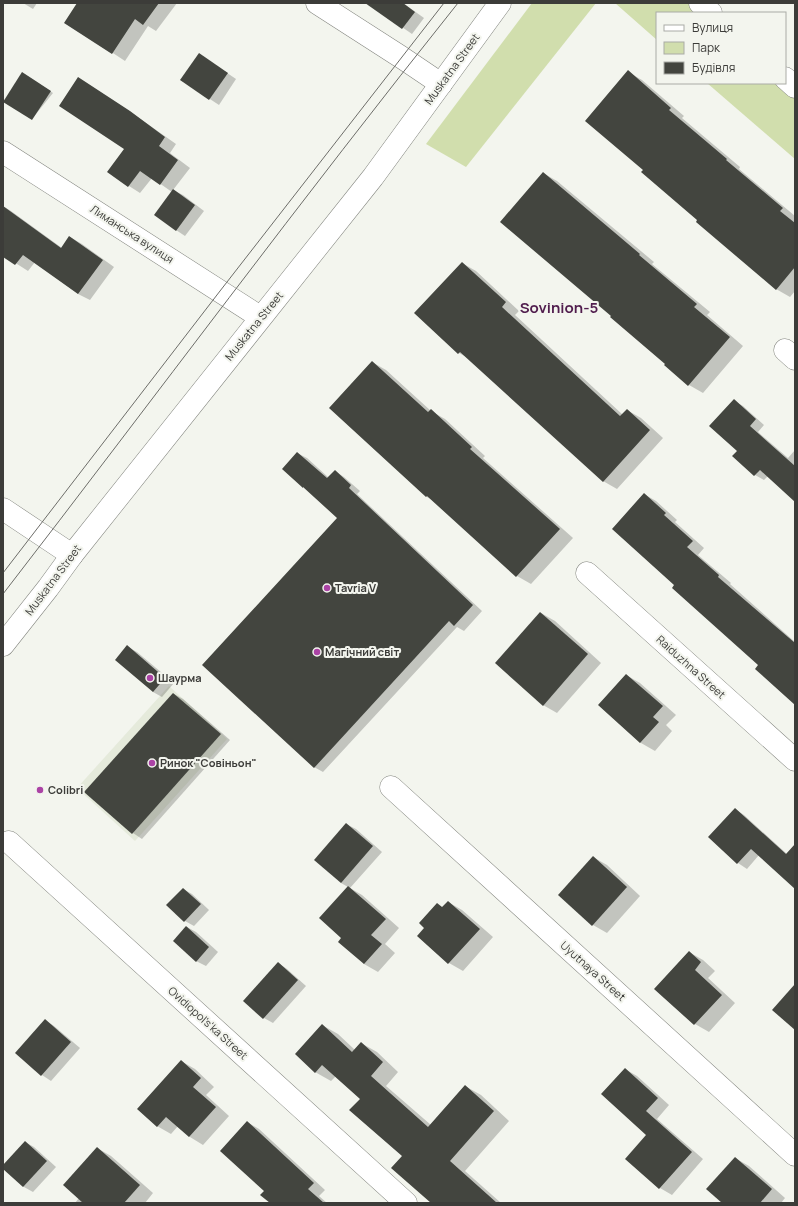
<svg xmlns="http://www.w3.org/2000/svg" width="798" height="1206" viewBox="0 0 798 1206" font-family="Manrope,sans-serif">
  <rect width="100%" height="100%" fill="#f3f5ee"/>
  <!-- built -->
  <polygon fill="#e5eadb" points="169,686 227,739 135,841 77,788"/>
  <!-- green -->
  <g fill="#d1dead">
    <polygon points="532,3 596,3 466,167 426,144"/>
    <polygon points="615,3 690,3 701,13 657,13 657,40"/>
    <polygon points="707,83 780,83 795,96 795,159"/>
  </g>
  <!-- shadow -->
  <g fill="#0003">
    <polygon points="23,3 37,3 33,9"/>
    <polygon points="91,3 177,3 156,31 148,26 125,61 66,22"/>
    <polygon points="367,3 403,3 424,18 412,34"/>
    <polygon points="208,60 236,79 219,105 181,80"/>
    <polygon points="628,72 642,80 684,116 682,118 740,167 739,169 795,216 794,219 795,220 795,291 790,297 776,289 644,170"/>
    <polygon points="78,78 142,120 176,144 170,153 190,168 173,190 183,195 204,211 185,236 176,230 172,192 152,178 140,193 129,186 108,172 126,148"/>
    <polygon points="32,79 53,93 32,119"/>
    <polygon points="543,173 557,181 654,262 652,264 710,312 707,315 743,346 703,393 689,385 665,365 666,364"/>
    <polygon points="3,206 11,211 62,248 70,237 82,244 114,267 90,300 78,294 35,262 28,271 3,255"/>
    <polygon points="462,263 476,271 519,311 515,315 623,415 627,410 641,418 663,438 617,489 603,481 468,358 459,353 416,313"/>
    <polygon points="372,362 386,370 431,411 445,419 485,456 483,458 573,538 531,584 517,576 432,500 427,497 330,408"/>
    <polygon points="734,401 743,406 764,425 758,432 788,458 795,450 795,499 768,476 764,480 755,475 738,451"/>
    <polygon points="297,453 307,458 329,478 335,471 344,477 360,491 357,494 482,611 464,631 457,627 323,772 314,767 339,518"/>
    <polygon points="644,494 656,501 677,520 675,522 704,548 698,555 731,583 730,584 795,642 795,704 760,665 676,585"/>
    <polygon points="541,613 555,621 601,663 557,713 543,705"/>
    <polygon points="128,647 137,652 174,683 162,697 153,692"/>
    <polygon points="626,675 640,683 676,715 666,725 672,731 655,751 641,743 599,705"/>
    <polygon points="174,694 183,699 230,740 142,839 133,833"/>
    <polygon points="735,809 744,815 787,854 795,845 795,888 759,855 747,869 738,863 710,837"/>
    <polygon points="346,824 356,829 382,852 350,888 362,895 399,928 385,944 395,953 378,972 364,964 343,938 348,887 341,883"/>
    <polygon points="593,857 607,865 640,896 607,933 593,925"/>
    <polygon points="183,889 192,894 209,910 194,926 185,921"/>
    <polygon points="448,902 462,910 493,937 463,971 449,963 418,936 426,928 437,904 443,908"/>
    <polygon points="187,927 196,932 218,952 206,966 196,961"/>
    <polygon points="689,952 703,960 715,971 708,978 735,1003 709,1032 695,1024 656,989"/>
    <polygon points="278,963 287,969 306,986 273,1023 264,1018"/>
    <polygon points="45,1020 54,1026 80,1048 51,1081 42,1075"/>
    <polygon points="322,1025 338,1034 355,1050 361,1043 377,1052 398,1072 386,1086 431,1125 465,1086 481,1095 509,1121 465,1171 501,1203 432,1203 403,1156 361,1099 336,1076 331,1081 315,1072"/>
    <polygon points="181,1061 195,1069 214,1087 206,1095 229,1116 203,1145 190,1137 178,1126 171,1134 157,1126"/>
    <polygon points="625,1069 637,1076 669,1105 657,1119 703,1159 672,1195 660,1188 647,1135"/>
    <polygon points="247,1122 259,1129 325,1190 319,1196 327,1203 271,1203 265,1191"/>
    <polygon points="25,1142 34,1147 56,1167 33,1192 24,1187 3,1168"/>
    <polygon points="97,1148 111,1156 153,1193 145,1203 75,1203 79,1198"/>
    <polygon points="735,1158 749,1166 785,1198 781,1203 724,1203"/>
  </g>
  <!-- building -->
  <g fill="#43453f">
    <polygon points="77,3 159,3 143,25 135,19 112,54 64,23"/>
    <polygon points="365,3 403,3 415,12 402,29"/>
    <polygon points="199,53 228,73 209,100 180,80"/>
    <polygon points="628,70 671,108 669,110 727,159 726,160 783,208 780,211 795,223 795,267 776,290 696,222 697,220 641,172 643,170 585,121"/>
    <polygon points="22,72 51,91 32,120 3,102"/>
    <polygon points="78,77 130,111 165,137 159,146 178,160 160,185 140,171 128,187 107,172 124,149 59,106"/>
    <polygon points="543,172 640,254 639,255 697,304 694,307 730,337 688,386 664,365 665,364 610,317 611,316 500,222"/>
    <polygon points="173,189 195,205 176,231 154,215"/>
    <polygon points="3,206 61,248 69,236 103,260 78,294 23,255 15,265 3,257"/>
    <polygon points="462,262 506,302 502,307 620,416 627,409 650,430 603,482 460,352 458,354 414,313"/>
    <polygon points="372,361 428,412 431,409 472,447 470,449 560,529 516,577 427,496 426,497 329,408"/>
    <polygon points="734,399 756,419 750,426 795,466 795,502 760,470 754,476 732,456 737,451 709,426"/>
    <polygon points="297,452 327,478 335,470 351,485 349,488 473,605 454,626 449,621 314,768 202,665 337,518 303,487 303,488 282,469"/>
    <polygon points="644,493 666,513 664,515 693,541 687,547 719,575 718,577 795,643 795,705 755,669 758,665 672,588 674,585 612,529"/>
    <polygon points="540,612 588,654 543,706 495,663"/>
    <polygon points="127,645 165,678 153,692 115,660"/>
    <polygon points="626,674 663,706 653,717 659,722 640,743 598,705"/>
    <polygon points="173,693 221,734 132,834 84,792"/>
    <polygon points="735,808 786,854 795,844 795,889 751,849 737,864 708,837"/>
    <polygon points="346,823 373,846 341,883 314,860"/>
    <polygon points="593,856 627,887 592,926 558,895"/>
    <polygon points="348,886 386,919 371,935 382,944 364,964 338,942 341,938 319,918"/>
    <polygon points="183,888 201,904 184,922 166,905"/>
    <polygon points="448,901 480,929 448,964 417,936 424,928 419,923 437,903 442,907"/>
    <polygon points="186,926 209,947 196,962 173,941"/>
    <polygon points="689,951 701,962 695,970 722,995 694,1025 654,989"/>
    <polygon points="278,962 298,980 263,1019 243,1001"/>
    <polygon points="795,984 795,1030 772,1010"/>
    <polygon points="45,1019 71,1042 41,1076 15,1053"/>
    <polygon points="322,1024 352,1052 361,1042 383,1062 371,1076 428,1127 465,1085 494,1111 450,1161 497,1203 431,1203 391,1168 402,1156 349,1110 360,1099 322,1065 315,1073 295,1054"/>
    <polygon points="181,1060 201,1078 193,1087 216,1107 189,1137 166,1117 157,1127 137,1109"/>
    <polygon points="625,1068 658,1098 646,1111 692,1152 659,1189 625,1159 646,1135 601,1094"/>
    <polygon points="247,1121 314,1183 308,1189 324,1203 270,1203 260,1195 264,1191 220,1151"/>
    <polygon points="25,1141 47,1161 23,1187 3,1169 3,1165"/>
    <polygon points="97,1147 140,1185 124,1203 83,1203 63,1185"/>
    <polygon points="735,1157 772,1189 760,1203 722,1203 706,1189"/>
  </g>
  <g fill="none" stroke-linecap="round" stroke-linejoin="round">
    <!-- minor casing -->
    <g stroke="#82847e" stroke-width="23">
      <g id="minor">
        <polyline points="317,3 401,57 441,84"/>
        <polyline points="700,3 711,13"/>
        <polyline points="785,78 795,87"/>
        <polyline points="3,152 260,317"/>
        <polyline points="785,350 795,359"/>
        <polyline points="3,509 72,555"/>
        <polyline points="587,573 795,760"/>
        <polyline points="3,645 48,588 72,555 373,177 500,3"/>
        <polyline points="391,787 795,1155"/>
        <polyline points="9,842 406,1203"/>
      </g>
    </g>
    <!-- minor -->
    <use href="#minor" stroke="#fff" stroke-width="22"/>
    <!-- tram -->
    <g stroke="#6d6d69" stroke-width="1">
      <polyline points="3,573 220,291 444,3"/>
      <path d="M3 594C155 397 303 197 458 3"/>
    </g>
  </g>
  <!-- markers -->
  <g fill="#ab43a5" stroke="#f3f5ee" stroke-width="1.5">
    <circle cx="327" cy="588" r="4"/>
    <circle cx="317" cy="652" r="4"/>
    <circle cx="150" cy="678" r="4"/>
    <circle cx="152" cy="763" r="4"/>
    <circle cx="40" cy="790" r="4"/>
  </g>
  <g text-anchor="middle" stroke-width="4" stroke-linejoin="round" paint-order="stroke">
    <!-- street labels -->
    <g font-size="11" fill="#3c3c39" stroke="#f3f5ee">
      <text transform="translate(452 69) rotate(-54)" y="4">Muskatna Street</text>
      <text transform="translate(132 234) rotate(33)" y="4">Лиманська вулиця</text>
      <text transform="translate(254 326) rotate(-51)" y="4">Muskatna Street</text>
      <text transform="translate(53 580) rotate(-53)" y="4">Muskatna Street</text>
      <text transform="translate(691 667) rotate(42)" y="4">Raiduzhna Street</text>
      <text transform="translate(593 971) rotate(42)" y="4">Uyutnaya Street</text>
      <text transform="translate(208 1023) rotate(42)" y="4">Ovidiopol's'ka Street</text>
    </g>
    <!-- poi labels -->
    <g font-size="11" font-weight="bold" fill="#3c3c39" stroke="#f3f5ee" text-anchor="start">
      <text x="335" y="592">Tavria V</text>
      <text x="325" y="656">Магічний світ</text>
      <text x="158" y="682">Шаурма</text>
      <text x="160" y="767">Ринок "Совіньон"</text>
      <text x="48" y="794">Colibri</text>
    </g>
    <!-- district labels -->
    <g font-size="15" font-weight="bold" fill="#511e4e" stroke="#f3f5ee">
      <text x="559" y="313">Sovinion-5</text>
    </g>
  </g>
  <!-- border -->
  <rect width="798" height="1206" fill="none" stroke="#3c3c39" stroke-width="8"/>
  <!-- legend -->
  <rect x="656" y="12" width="130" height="72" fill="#f3f5ee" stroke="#aaaba6"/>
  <rect x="664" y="25" width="20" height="6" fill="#ffffff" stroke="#aaaba6"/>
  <text x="692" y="32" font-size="12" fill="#3c3c39">Вулиця</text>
  <rect x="664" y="42" width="20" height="12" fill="#d1dead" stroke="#aaaba6"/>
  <text x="692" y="52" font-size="12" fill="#3c3c39">Парк</text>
  <rect x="664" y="62" width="20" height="12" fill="#43453f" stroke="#aaaba6"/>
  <text x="692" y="72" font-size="12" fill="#3c3c39">Будівля</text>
</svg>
